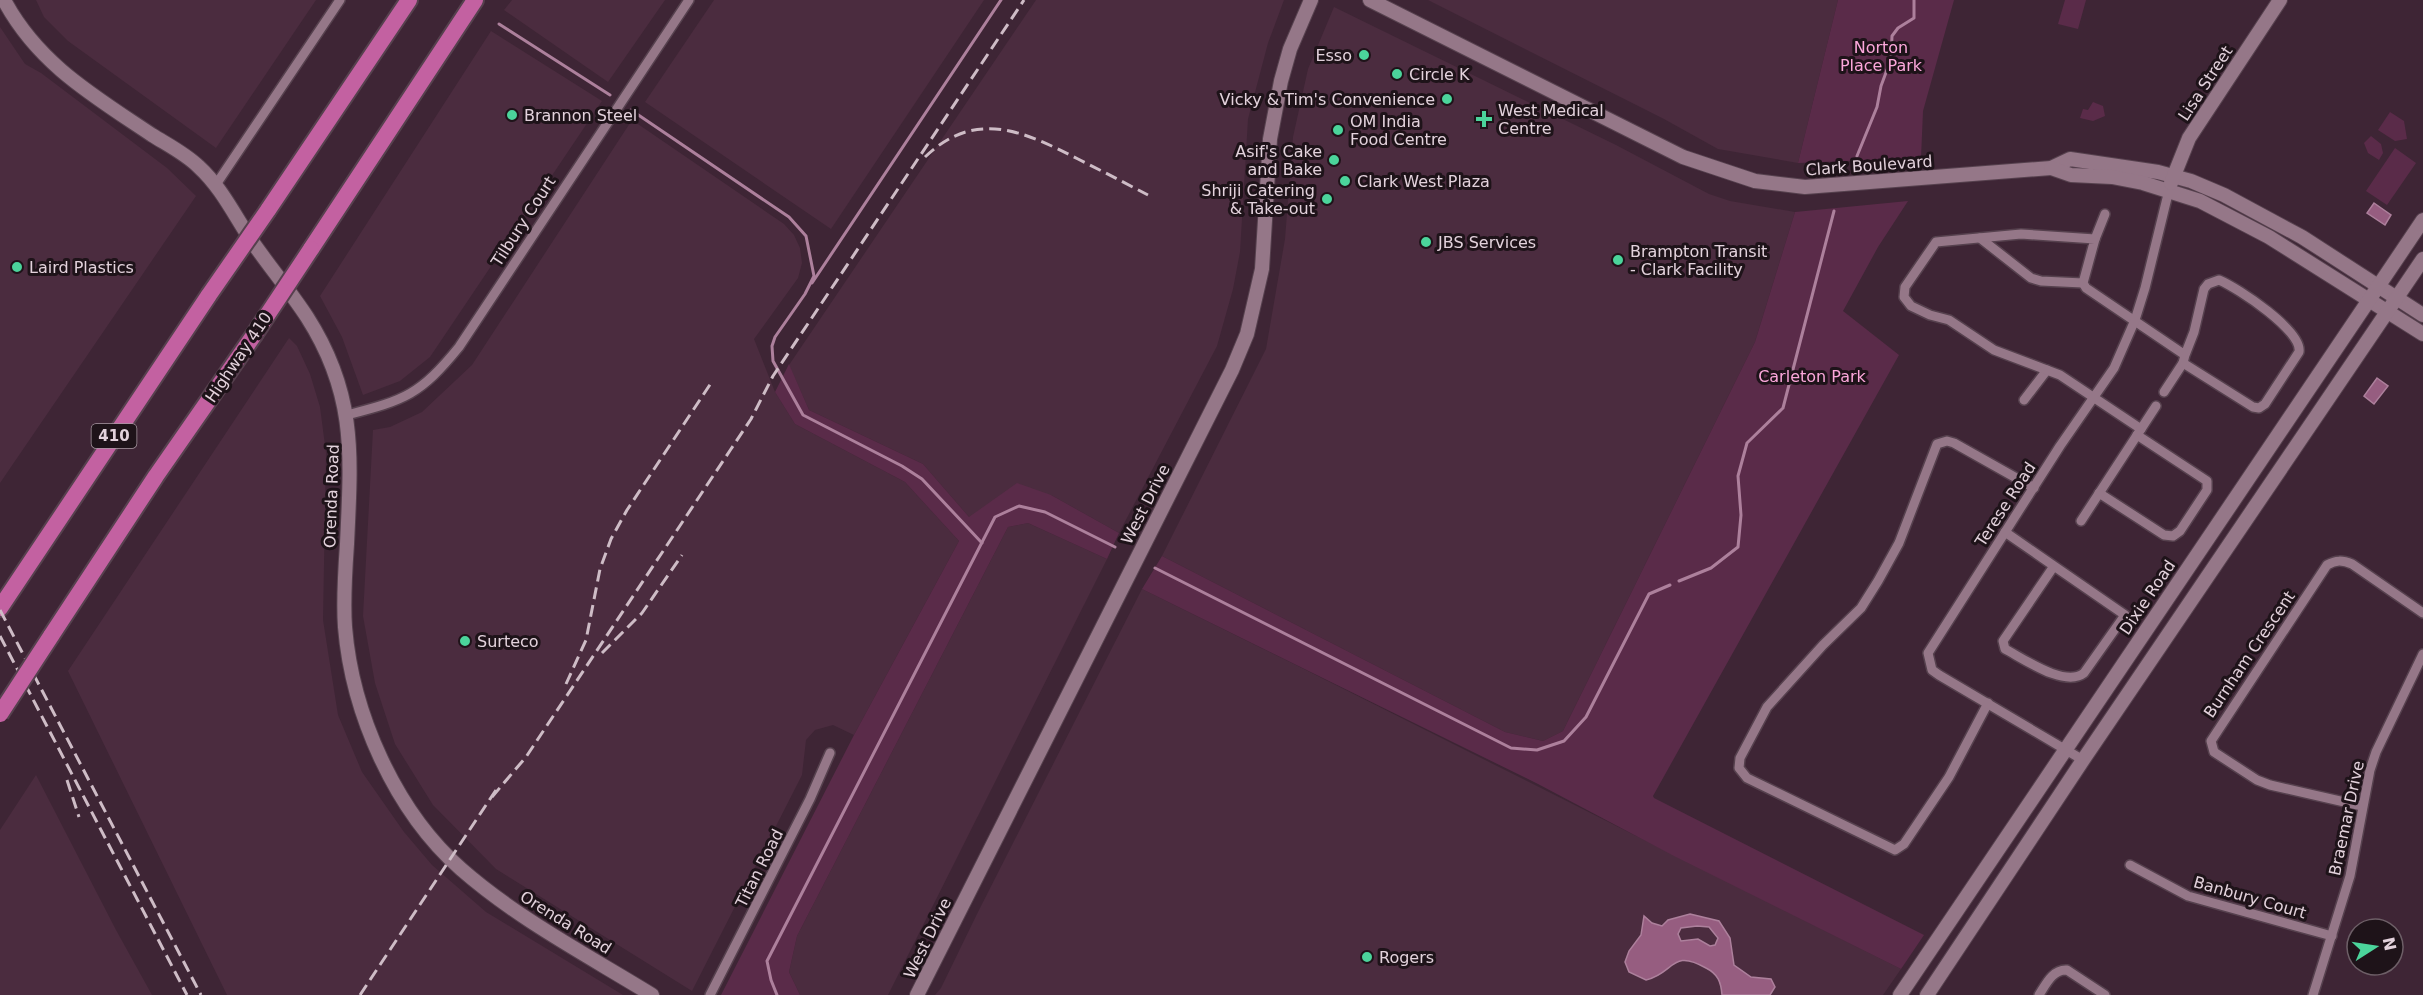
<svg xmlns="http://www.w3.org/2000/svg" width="2423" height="995" viewBox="0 0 2423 995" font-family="'DejaVu Sans',sans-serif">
  <rect width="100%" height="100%" fill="#3e2535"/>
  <!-- built -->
  <g fill="#4b2c3f">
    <polygon points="36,0 316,0 216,148 68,41 44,17"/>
    <polygon points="512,0 665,0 608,82 504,10"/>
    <polygon points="714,0 984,0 831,229 645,102"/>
    <polygon points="1036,0 1284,0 1268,43 1248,119 1240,252 1233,289 1217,346 1119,533 1051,495 969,517 923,464 809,410 789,365"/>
    <polygon points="1428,0 1838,0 1798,163 1718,149 1664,119"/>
    <polygon points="1334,7 1616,145 1709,194 1730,201 1795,212 1755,342 1563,731 1543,741 1505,732 1162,556 1266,349 1285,239 1293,137 1308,69"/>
    <polygon points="0,27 25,64 41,73 167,168 196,196 0,483"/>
    <polygon points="491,31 602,101 430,357 400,381 363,395 342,337 320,296"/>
    <polygon points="632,120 784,224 794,235 800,248 802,263 798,278 754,339 775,392 795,424 905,482 959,541 854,735 833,725 815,730 806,740 802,775 692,991 496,869 433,805 395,744 375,683 363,616 373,430 390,427 422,412 472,365"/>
    <polygon points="289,338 297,346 310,374 320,407 326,453 323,620 338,715 362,772 404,832 432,865 486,912 623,995 227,995 68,671"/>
    <polygon points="1028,523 1107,559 888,995 800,995 789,972 797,936 1008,527"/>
    <polygon points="1142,589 1296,665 1901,969 1883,995 935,995 941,988 977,914"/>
    <polygon points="36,775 116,930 152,995 0,995 0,830"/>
  </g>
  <!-- green -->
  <g fill="#5a2b49">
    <polygon points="1838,0 1954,0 1923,111 1921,158 1798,163"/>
    <polygon points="2065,0 2086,0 2078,29 2058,24"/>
    <polygon points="2093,102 2103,106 2105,116 2093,121 2080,118 2083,109 2088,110"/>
    <polygon points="2390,112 2404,121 2407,139 2395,141 2378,130"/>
    <polygon points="2371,136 2381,144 2383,153 2379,160 2368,153 2364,143"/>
    <polygon points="2395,148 2416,163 2387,205 2366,191"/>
    <polygon points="1908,201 1878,247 1843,311 1899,355 1653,796 1654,798 1924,935 1901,969 1674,856 1538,784 1142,589 1162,556 1505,732 1543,741 1563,731 1755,342 1795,212"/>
    <polygon points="789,364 809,410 923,464 969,517 1017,483 1051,495 1119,533 1107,559 1028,523 1008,527 797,936 789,972 800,995 721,995 854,735 959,541 905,482 795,424 775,392"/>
  </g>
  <!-- water -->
  <g fill="#965d80" stroke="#ad809c" stroke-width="1.5" fill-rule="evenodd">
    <polygon points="2374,203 2391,215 2385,225 2367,213"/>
    <polygon points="2377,378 2388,386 2374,404 2364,396"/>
    <path d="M1690 914 1719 921 1730 938 1734 965 1751 977 1771 979 1775 987 1770 995H1722C1721 982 1718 974 1706 968 1671 948 1675 973 1646 980L1629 972 1625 962 1629 951 1641 935 1644 916 1652 923 1662 926 1668 920ZM1697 926 1709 927 1718 938 1715 945 1710 946 1698 939 1681 941 1678 934 1681 928Z"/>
  </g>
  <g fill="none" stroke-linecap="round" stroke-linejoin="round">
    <!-- stream -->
    <g stroke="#ad809c" stroke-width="3">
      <polyline points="499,24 610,95"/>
      <polyline points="631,110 789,217 806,236 814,276 805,294 775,337 772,346 773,361 803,415 902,466 922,479 982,543"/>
      <polyline points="1857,156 1877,107 1881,86 1891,59 1892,36 1898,28 1914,18 1914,0"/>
      <polyline points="812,283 1001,0"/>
      <polyline points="1155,568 1511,748 1537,750 1564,741 1586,717 1649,594 1670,585"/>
      <polyline points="1679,581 1711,568 1738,547 1741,515 1738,476 1747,443 1783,408 1834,211"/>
      <polyline points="777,995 771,980 767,961 995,517 1019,506 1045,512 1115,547"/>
    </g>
    <!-- street casing -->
    <g stroke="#56414e" stroke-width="12">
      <g id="street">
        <polyline points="215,186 340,0"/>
        <polyline points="1980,238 2031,278 2041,281 2083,283"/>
        <polyline points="2095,239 2105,214"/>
        <polyline points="2164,392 2183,363"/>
        <polyline points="2024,400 2047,370"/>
        <path d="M347 415C405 400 420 395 459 347L689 0"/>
        <path d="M2141 429 2060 375 1994 350 1949 320 1930 315 1911 306 1904 297 1905 287 1936 242 2021 234 2095 239 2083 283 2086 288 2185 355 2194 332 2204 289 2208 284 2219 280C2238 288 2303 331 2299 352L2265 404 2259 408 2253 407 2183 363 2185 355"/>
        <polyline points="2099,493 2164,535 2173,536 2180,531 2207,490 2207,481 2137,435"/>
        <polyline points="2081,521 2156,406"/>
        <path d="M2005 532 2054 566 2003 641 2005 649C2024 659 2065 688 2084 673L2125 615 2054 566"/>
        <polyline points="1988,703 1949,777 1904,844 1895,850 1747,778 1739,768 1740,758 1767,707 1823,645 1861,608 1878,581 1899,543 1937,444 1947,441 1954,443 2034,488"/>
        <polyline points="2083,760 1939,675 1932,670 1928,653 2060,446 2114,368 2135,320 2145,288 2169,190"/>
        <path d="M2362 806 2270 785 2257 780 2214 752 2211 741 2327 565C2336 560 2342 560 2352 564L2423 613"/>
        <polyline points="2130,865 2188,896 2332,936"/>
        <polyline points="710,995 810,799 830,753"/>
        <path d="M2039 995C2046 984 2053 969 2067 970L2105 995"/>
        <polyline points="2313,995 2350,876 2370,770 2376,752 2423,654"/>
      </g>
    </g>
    <!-- secondary casing -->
    <g stroke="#56414e" stroke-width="16">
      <g id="secondary">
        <path d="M4 0C38 64 94 96 152 135 168 145 186 154 199 167 221 187 235 216 251 240 269 266 290 291 307 317 357 395 351 457 347 544 345 572 343 599 345 627 352 713 395 811 461 869 518 919 587 955 652 995"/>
        <polyline points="1370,0 1683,157 1755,181 1805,187 2051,168 2070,159 2158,172 2191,181 2224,195 2302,237 2423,315"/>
        <polyline points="2051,168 2071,175 2112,177 2143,183 2200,201 2269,237 2423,334"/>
        <polyline points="2171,183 2189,138 2280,0"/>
        <polyline points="917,995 1232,370 1247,334 1262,269 1270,139 1281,81 1290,49 1311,0"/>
        <polyline points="1900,995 2423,220"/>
        <polyline points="1927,995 2083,760 2423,259"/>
      </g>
    </g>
    <!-- highway casing -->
    <g stroke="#56414e" stroke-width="20">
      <g id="highway">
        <polyline points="268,210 409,0"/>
        <polyline points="311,249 475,0"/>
        <polyline points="0,608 209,295"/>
        <polyline points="51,636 156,476 254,335"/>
      </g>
    </g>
    <!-- street -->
    <use href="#street" stroke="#957788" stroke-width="9"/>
    <!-- secondary -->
    <use href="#secondary" stroke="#957788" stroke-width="14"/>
    <!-- highway -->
    <use href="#highway" stroke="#c361a1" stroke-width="16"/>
    <!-- rail -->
    <g stroke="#cebcc6" stroke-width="3" stroke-dasharray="12 6" stroke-linecap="butt">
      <path d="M925 157C976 108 1025 132 1078 159 1102 171 1125 183 1148 195"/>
      <polyline points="0,610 201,995"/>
      <polyline points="0,636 187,995"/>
      <polyline points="602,653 642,613 682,555"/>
      <polyline points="566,684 586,640 600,569 611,539 627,510 713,380"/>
      <polyline points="67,780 79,817"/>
      <polyline points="492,797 526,757 731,449 751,419 773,376 1024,0"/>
      <polyline points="360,995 496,790"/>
    </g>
    <!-- highway-bridge casing -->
    <g stroke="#56414e" stroke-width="20" stroke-linecap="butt">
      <g id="highway-bridge">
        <polyline points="209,295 268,210"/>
        <polyline points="254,335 311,249"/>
        <polyline points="0,714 51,636"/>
      </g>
    </g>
    <!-- highway-bridge -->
    <use href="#highway-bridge" stroke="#c361a1" stroke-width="16"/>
  </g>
  <!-- markers -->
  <g fill="#4bd49b" stroke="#1e1319" stroke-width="2">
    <circle cx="1364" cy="55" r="6"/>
    <circle cx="1397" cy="74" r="6"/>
    <circle cx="1447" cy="99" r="6"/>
    <circle cx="512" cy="115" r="6"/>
    <path d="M1481 110h6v6h6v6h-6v6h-6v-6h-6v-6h6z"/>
    <circle cx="1338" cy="130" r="6"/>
    <circle cx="1334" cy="160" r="6"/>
    <circle cx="1345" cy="181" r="6"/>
    <circle cx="1327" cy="199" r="6"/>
    <circle cx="1426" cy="242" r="6"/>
    <circle cx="1618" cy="260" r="6"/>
    <circle cx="17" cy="267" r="6"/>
    <circle cx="465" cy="641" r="6"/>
    <circle cx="1367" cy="957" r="6"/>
  </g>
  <g text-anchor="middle" stroke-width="6" stroke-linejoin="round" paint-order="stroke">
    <!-- shield labels -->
    <rect fill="#1e1319" stroke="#a899a2" stroke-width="1.5" x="91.5" y="424" width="45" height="24" rx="4.5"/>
    <g font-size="15" font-weight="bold" fill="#e3d2dc">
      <text x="114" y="441">410</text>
    </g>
    <!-- park labels -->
    <g font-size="16" fill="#fca7db" stroke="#1e1319">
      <text x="1881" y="53">Norton<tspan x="1881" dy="18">Place Park</tspan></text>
      <text x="1812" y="382">Carleton Park</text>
    </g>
    <!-- poi labels -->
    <g font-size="16" fill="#e3d2dc" stroke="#1e1319" text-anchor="start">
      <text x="1352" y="61" text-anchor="end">Esso</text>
      <text x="1409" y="80">Circle K</text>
      <text x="1435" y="105" text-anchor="end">Vicky &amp; Tim's Convenience</text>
      <text x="1498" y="116">West Medical<tspan x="1498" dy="18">Centre</tspan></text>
      <text x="524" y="121">Brannon Steel</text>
      <text x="1350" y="127">OM India<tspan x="1350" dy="18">Food Centre</tspan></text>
      <text x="1322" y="157" text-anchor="end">Asif's Cake<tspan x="1322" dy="18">and Bake</tspan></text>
      <text x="1357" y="187">Clark West Plaza</text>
      <text x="1315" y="196" text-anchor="end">Shriji Catering<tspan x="1315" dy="18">&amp; Take-out</tspan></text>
      <text x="1438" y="248">JBS Services</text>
      <text x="1630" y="257">Brampton Transit<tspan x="1630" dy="18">- Clark Facility</tspan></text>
      <text x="29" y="273">Laird Plastics</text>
      <text x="477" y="647">Surteco</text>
      <text x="1379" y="963">Rogers</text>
    </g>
    <!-- street labels -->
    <g font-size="16" fill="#e3d2dc" stroke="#1e1319">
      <text transform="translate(2205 83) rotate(-57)" y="6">Lisa Street</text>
      <text transform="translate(1869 165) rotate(-4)" y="6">Clark Boulevard</text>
      <text transform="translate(523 221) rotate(-57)" y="6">Tilbury Court</text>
      <text transform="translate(238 357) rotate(-56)" y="6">Highway 410</text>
      <text transform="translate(331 496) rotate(-88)" y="6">Orenda Road</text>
      <text transform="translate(1145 504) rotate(-63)" y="6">West Drive</text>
      <text transform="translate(2005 504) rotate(-57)" y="6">Terese Road</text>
      <text transform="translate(2147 597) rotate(-56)" y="6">Dixie Road</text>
      <text transform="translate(2249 654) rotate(-56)" y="6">Burnham Crescent</text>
      <text transform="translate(2346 818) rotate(-78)" y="6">Braemar Drive</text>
      <text transform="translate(759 868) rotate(-63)" y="6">Titan Road</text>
      <text transform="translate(2250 897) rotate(16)" y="6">Banbury Court</text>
      <text transform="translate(566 922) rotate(32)" y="6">Orenda Road</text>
      <text transform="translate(927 938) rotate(-64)" y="6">West Drive</text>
    </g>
  </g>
  <!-- north arrow -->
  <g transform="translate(2375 947) rotate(78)"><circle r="28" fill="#1e1319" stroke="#6d5f67" stroke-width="1.5"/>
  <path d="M0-4.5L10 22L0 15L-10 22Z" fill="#4bd49b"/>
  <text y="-9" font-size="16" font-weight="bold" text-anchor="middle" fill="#e3d2dc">N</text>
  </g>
</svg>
